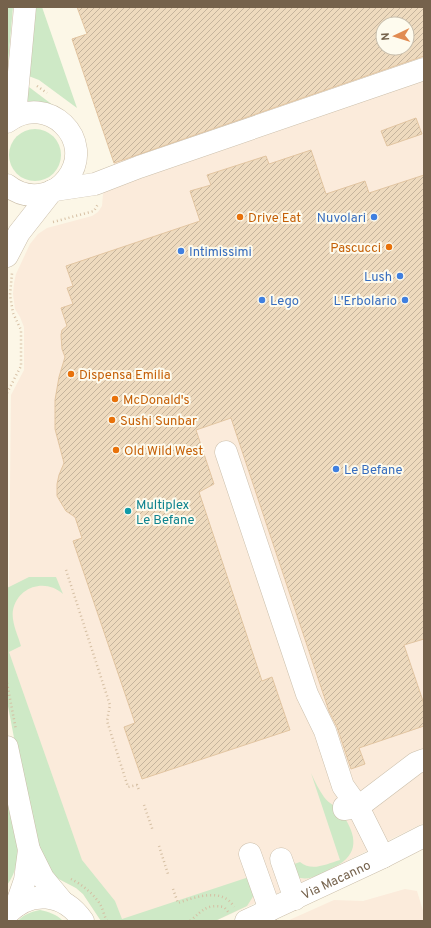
<svg xmlns="http://www.w3.org/2000/svg" width="431" height="928" viewBox="0 0 431 928" font-family="Overpass,sans-serif">
  <defs>
    <pattern id="building-hatch" width="6" height="6" patternUnits="userSpaceOnUse"><rect width="6" height="6" fill="#eedabe"/><path d="M-1 1l2-2M0 6l6-6M5 7l2-2" fill="none" stroke="#c5b49d"/></pattern>
  </defs>
  <rect width="100%" height="100%" fill="#fcf7e7"/>
  <!-- commercial -->
  <g fill="#fbebdb" fill-rule="evenodd">
    <path d="M77 7H424V823L310 879 215 921H101L83 894 76 888 53 876 7 701V588L9 586 11 395 24 370V327L20 317 15 309 13 294 14 283 16 274 30 244 38 234 47 228 92 216 98 212 102 206 103 194 114 163 72 39 87 34ZM383 24H407V48H383Z"/>
    <polygon points="405,889 417,891 424,914 424,921 287,921 334,900 363,901"/>
  </g>
  <!-- green -->
  <g fill="#cee9c6">
    <polygon points="7,7 13,7 7,75"/>
    <polygon points="32,7 42,7 77,108 39,80 26,75"/>
    <polygon points="25,84 62,112 23,107"/>
    <circle cx="35" cy="155" r="26"/>
    <path d="M29 577H56L63 594C46 578 18 586 13 610 11 622 18 635 21 646L9 652 82 860 115 901 122 919 249 877 254 895 247 906 215 921H101L83 894 76 888 53 876 36 853 7 701V588Z"/>
    <path d="M311 773C315 782 319 790 324 797 329 804 338 807 342 814 357 835 360 855 334 867 322 873 310 882 297 877L291 865 300 862C312 872 326 864 340 860Z"/>
    <path d="M7 795C13 823 27 860 7 885Z"/>
    <path d="M40 910C49 912 56 914 63 921H18C24 914 31 912 40 910Z"/>
  </g>
  <!-- building -->
  <g fill="url(#building-hatch)" stroke="#e2c5a1" fill-rule="evenodd">
    <path d="M77 7H424V56L114 163 72 39 87 34ZM383 24H407V48H383Z"/>
    <polygon points="416,118 422,134 387,146 381,131"/>
    <polygon points="311,150 326,194 365,181 369,193 424,175 424,639 404,645 424,704 424,726 359,748 365,764 351,769 337,727 329,711 231,418 196,430 214,484 199,492 262,681 272,677 290,730 142,779 124,727 135,723 73,541 82,538 75,517 66,511 57,496 57,484 59,475 64,463 55,429 55,400 59,377 65,357 62,349 61,335 62,330 67,326 61,308 73,304 67,288 73,286 66,266 200,221 190,191 211,185 207,175 266,156 269,164"/>
  </g>
  <g fill="none" stroke-linecap="round" stroke-linejoin="round">
    <!-- minor casing -->
    <g stroke="#cbbfab" stroke-width="23">
      <g id="minor">
        <polyline points="7,120 16,105 25,7"/>
        <path d="M7 122C47 91 97 140 67 179 61 187 53 192 44 194 31 197 18 194 7 185"/>
        <polyline points="55,190 95,184 139,167 424,69"/>
        <polyline points="7,256 19,233 52,191"/>
        <polyline points="226,452 307,694 325,731 343,786 358,807 383,857"/>
        <polyline points="7,747 29,850 43,878 62,901"/>
        <polyline points="344,807 344,809 358,807 416,763 424,760"/>
        <polyline points="250,854 270,910"/>
        <polyline points="281,859 295,899"/>
        <polyline points="16,906 25,880 29,850"/>
        <path d="M7 914C31 889 64 893 83 921"/>
        <path id="s1" d="M246 921 383 857 424 836"/>
      </g>
    </g>
    <!-- path -->
    <g stroke="#d5bfa3" stroke-width="2.5" stroke-dasharray="1 3" stroke-linecap="butt">
      <polyline points="37,86 47,93"/>
      <polyline points="53,222 94,211 98,204"/>
      <polyline points="7,393 21,366 21,330 13,313 10,295 12,273"/>
      <polyline points="66,570 110,705 107,721 128,787 137,785 139,790"/>
      <polyline points="7,683 16,730"/>
      <polyline points="144,805 153,831"/>
      <polyline points="159,846 168,874"/>
      <path d="M71 879C81 884 93 893 100 904 103 909 104 916 107 921"/>
      <path d="M173 889 178 903C195 897 223 887 234 907"/>
      <path d="M190 921C203 910 206 904 224 907L229 913"/>
    </g>
    <!-- minor -->
    <use href="#minor" stroke="#fff" stroke-width="22"/>
  </g>
  <!-- markers -->
  <g fill="#e8710a" stroke="#fefbee" stroke-width="1.5">
    <circle cx="240" cy="217" r="4"/>
    <circle cx="389" cy="247" r="4"/>
    <circle cx="71" cy="374" r="4"/>
    <circle cx="115" cy="399" r="4"/>
    <circle cx="112" cy="420" r="4"/>
    <circle cx="116" cy="450" r="4"/>
  </g>
  <g fill="#3f7fe0" stroke="#fefbee" stroke-width="1.5">
    <circle cx="374" cy="217" r="4"/>
    <circle cx="181" cy="251" r="4"/>
    <circle cx="400" cy="276" r="4"/>
    <circle cx="262" cy="300" r="4"/>
    <circle cx="405" cy="300" r="4"/>
    <circle cx="336" cy="469" r="4"/>
  </g>
  <circle fill="#0f9aa8" stroke="#fefbee" stroke-width="1.5" cx="128" cy="511" r="4"/>
  <g text-anchor="middle" stroke-width="4" stroke-linejoin="round" paint-order="stroke">
    <!-- food labels -->
    <g font-size="13" fill="#c56008" stroke="#fefbee" text-anchor="start">
      <text x="248" y="222">Drive Eat</text>
      <text x="381" y="252" text-anchor="end">Pascucci</text>
      <text x="79" y="379">Dispensa Emilia</text>
      <text x="123" y="404">McDonald's</text>
      <text x="120" y="425">Sushi Sunbar</text>
      <text x="124" y="455">Old Wild West</text>
    </g>
    <!-- shop labels -->
    <g font-size="13" fill="#366cbe" stroke="#fefbee" text-anchor="end">
      <text x="366" y="222">Nuvolari</text>
      <text x="189" y="256" text-anchor="start">Intimissimi</text>
      <text x="392" y="281">Lush</text>
      <text x="270" y="305" text-anchor="start">Lego</text>
      <text x="397" y="305">L'Erbolario</text>
      <text x="344" y="474" text-anchor="start">Le Befane</text>
    </g>
    <!-- culture labels -->
    <g font-size="13" fill="#0d838f" stroke="#fefbee" text-anchor="start">
      <text x="136" y="509">Multiplex<tspan x="136" dy="15">Le Befane</tspan></text>
    </g>
    <!-- street labels -->
    <g font-size="13" fill="#75624c" stroke="#fefbee">
      <text dy="5" stroke="none"><textPath href="#s1" startOffset="99">Via Macanno</textPath></text>
    </g>
  </g>
  <!-- border -->
  <rect width="431" height="928" fill="none" stroke="#75624c" stroke-width="16"/>
  <!-- north arrow -->
  <g transform="translate(395 36) rotate(266)"><circle r="19" fill="#fefbee" stroke="#c7bead"/>
  <path d="M0-3L7 15L0 10L-7 15Z" fill="#e18b51"/>
  <text y="-6" font-size="11" font-weight="bold" text-anchor="middle" fill="#75624c">N</text>
  </g>
</svg>
